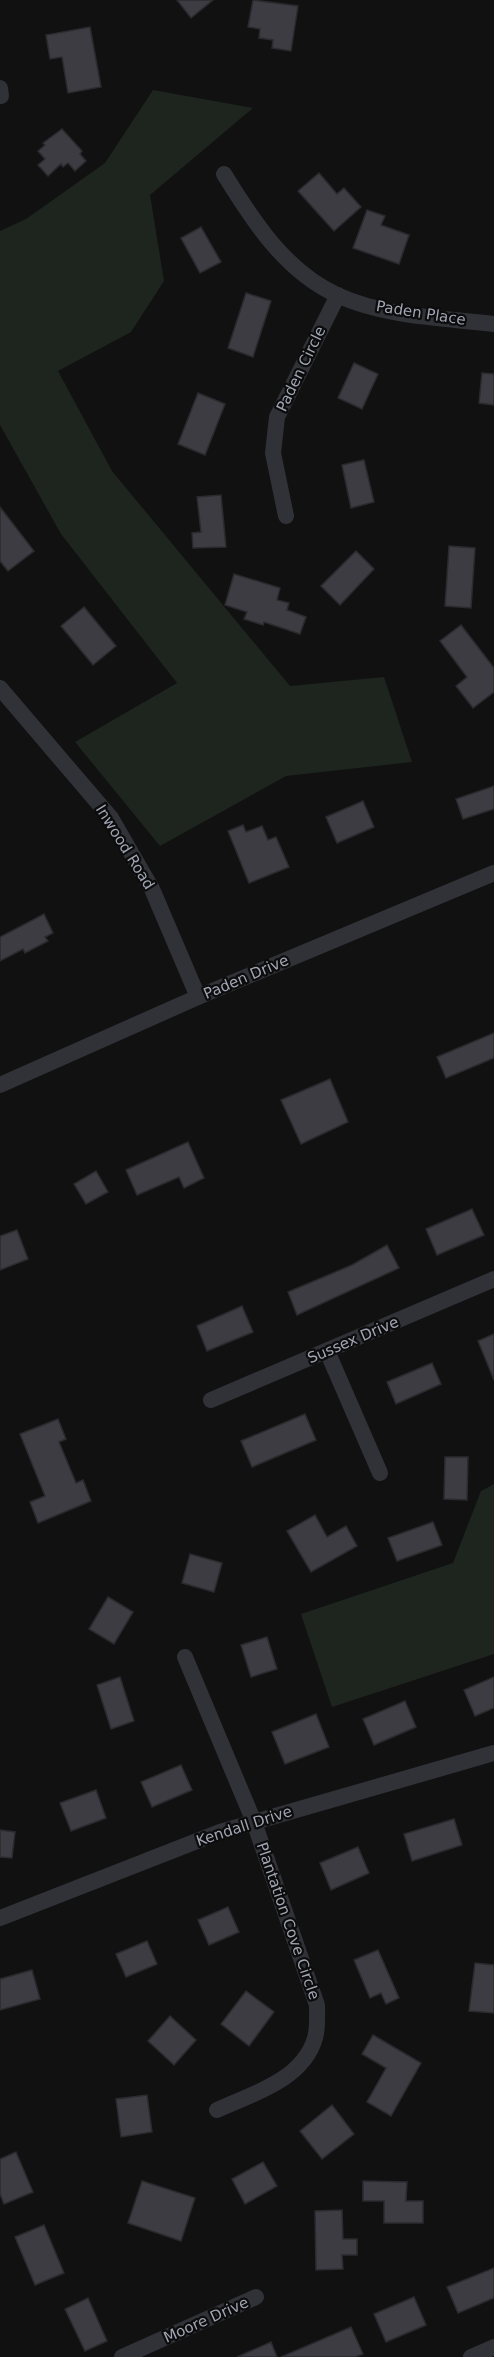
<svg xmlns="http://www.w3.org/2000/svg" width="494" height="2357" viewBox="0 0 494 2357" font-family="'DejaVu Sans',sans-serif">
  <rect width="100%" height="100%" fill="#111112"/>
  <!-- green -->
  <g fill="#1d251e">
    <polygon points="153,90 253,108 150,195 164,281 131,332 58,371 112,471 290,686 384,677 412,762 286,776 160,846 75,742 177,683 61,534 0,425 0,231 26,219 105,163"/>
    <polygon points="494,1484 494,1654 332,1707 301,1614 453,1563 481,1491"/>
  </g>
  <!-- building -->
  <g fill="#3c3c42" stroke="#2b2a2e" stroke-width="1.5">
    <polygon points="177,0 213,0 191,18"/>
    <polygon points="253,0 298,6 291,51 272,48 273,40 259,38 260,29 248,27"/>
    <polygon points="90,27 101,87 68,93 62,57 50,59 46,35"/>
    <polygon points="62,129 82,151 80,154 86,161 75,171 68,163 63,167 61,164 48,176 38,165 45,159 38,151 45,145 43,143"/>
    <polygon points="319,173 337,194 344,188 361,207 334,231 298,191"/>
    <polygon points="367,210 385,216 381,225 409,235 399,264 353,248"/>
    <polygon points="201,227 221,262 200,273 181,238"/>
    <polygon points="246,293 271,301 253,357 228,348"/>
    <polygon points="354,363 378,374 362,409 338,398"/>
    <polygon points="482,373 494,374 494,405 479,403"/>
    <polygon points="198,393 225,404 205,455 178,444"/>
    <polygon points="364,460 374,502 351,508 342,465"/>
    <polygon points="221,495 226,547 193,548 192,533 201,532 197,497"/>
    <polygon points="0,507 34,551 8,571 0,561"/>
    <polygon points="449,546 475,548 471,608 445,606"/>
    <polygon points="356,551 374,569 340,605 321,586"/>
    <polygon points="234,574 280,588 277,600 289,603 287,610 306,617 300,634 264,622 263,625 244,619 247,612 225,605"/>
    <polygon points="84,607 116,646 93,665 61,626"/>
    <polygon points="461,625 494,668 494,692 473,708 456,686 467,677 440,641"/>
    <polygon points="494,786 494,809 463,819 456,799"/>
    <polygon points="363,801 374,827 337,843 326,817"/>
    <polygon points="243,825 246,832 262,826 268,840 276,837 289,867 249,883 228,831"/>
    <polygon points="44,914 53,933 45,937 48,941 25,953 23,949 0,961 0,937"/>
    <polygon points="494,1033 494,1058 446,1078 437,1057"/>
    <polygon points="330,1079 348,1122 301,1144 281,1100"/>
    <polygon points="188,1142 204,1178 184,1188 179,1177 137,1195 126,1170"/>
    <polygon points="96,1171 108,1192 86,1204 74,1184"/>
    <polygon points="472,1209 484,1235 437,1255 426,1229"/>
    <polygon points="17,1230 28,1259 0,1270 0,1236"/>
    <polygon points="387,1245 399,1268 297,1315 288,1292 352,1265"/>
    <polygon points="242,1306 253,1332 207,1351 197,1326"/>
    <polygon points="494,1334 494,1380 478,1341"/>
    <polygon points="432,1363 441,1384 396,1404 387,1382"/>
    <polygon points="305,1414 316,1440 252,1467 241,1441"/>
    <polygon points="58,1419 66,1439 59,1442 76,1483 83,1480 91,1501 38,1523 30,1502 45,1496 20,1434"/>
    <polygon points="445,1457 468,1457 467,1500 444,1499"/>
    <polygon points="315,1515 327,1537 346,1526 357,1546 311,1572 287,1531"/>
    <polygon points="433,1522 442,1545 397,1561 388,1538"/>
    <polygon points="190,1554 222,1563 214,1592 182,1583"/>
    <polygon points="108,1597 133,1612 114,1644 89,1629"/>
    <polygon points="267,1637 277,1669 251,1677 241,1645"/>
    <polygon points="120,1677 134,1721 111,1729 97,1685"/>
    <polygon points="494,1677 494,1708 475,1716 464,1690"/>
    <polygon points="405,1701 416,1727 374,1745 363,1719"/>
    <polygon points="316,1714 329,1747 285,1764 272,1732"/>
    <polygon points="181,1765 192,1790 152,1807 141,1782"/>
    <polygon points="96,1790 106,1818 71,1831 60,1803"/>
    <polygon points="454,1819 462,1845 412,1861 404,1834"/>
    <polygon points="0,1830 15,1832 12,1858 0,1857"/>
    <polygon points="358,1847 369,1873 331,1890 320,1863"/>
    <polygon points="228,1907 239,1932 209,1945 198,1920"/>
    <polygon points="147,1941 157,1964 126,1977 116,1954"/>
    <polygon points="378,1950 399,1998 386,2004 381,1993 370,1998 354,1960"/>
    <polygon points="475,1963 494,1965 494,2013 469,2011"/>
    <polygon points="32,1970 40,1999 0,2010 0,1979"/>
    <polygon points="246,1991 274,2012 249,2046 221,2024"/>
    <polygon points="170,2016 196,2040 174,2065 148,2041"/>
    <polygon points="373,2035 421,2063 391,2116 367,2102 386,2068 362,2054"/>
    <polygon points="147,2095 152,2132 121,2137 116,2099"/>
    <polygon points="332,2105 354,2134 322,2159 300,2131"/>
    <polygon points="16,2152 33,2192 4,2204 0,2194 0,2159"/>
    <polygon points="263,2162 277,2186 245,2204 232,2179"/>
    <polygon points="142,2181 195,2198 181,2241 128,2223"/>
    <polygon points="363,2181 407,2182 406,2201 423,2201 423,2223 384,2223 384,2201 363,2201"/>
    <polygon points="342,2210 343,2239 357,2239 357,2255 342,2255 343,2269 316,2270 315,2211"/>
    <polygon points="44,2225 64,2273 35,2285 15,2237"/>
    <polygon points="494,2268 494,2298 458,2313 447,2287"/>
    <polygon points="414,2297 426,2325 386,2342 374,2314"/>
    <polygon points="88,2298 107,2341 85,2351 65,2309"/>
    <polygon points="351,2327 363,2354 355,2357 281,2357"/>
    <polygon points="271,2342 277,2357 237,2357"/>
  </g>
  <g fill="none" stroke-linecap="round" stroke-linejoin="round">
    <!-- street -->
    <g stroke="#313237" stroke-width="16">
      <polyline points="0,88 1,96"/>
      <path d="M224 174C253 221 285 271 337 295 385 317 443 318 494 324"/>
      <polyline points="286,516 273,453 277,417 338,295"/>
      <polyline points="0,688 111,818 152,889 198,997"/>
      <polyline points="0,1085 198,997 494,873"/>
      <polyline points="327,1351 380,1473"/>
      <polyline points="211,1400 494,1279"/>
      <path d="M185 1657 254 1822 317 2005C317 2016 318 2028 315 2038 303 2080 252 2094 217 2110"/>
      <polyline points="0,1918 220,1832 494,1753"/>
      <polyline points="122,2357 256,2297"/>
      <polyline points="471,2357 494,2347"/>
    </g>
  </g>
  <g text-anchor="middle" stroke-width="4.5" stroke-linejoin="round" paint-order="stroke">
    <!-- street labels -->
    <g font-size="15" fill="#a1a5b3" stroke="#0c0c0d">
      <text transform="translate(421 313) rotate(9)" y="5">Paden Place</text>
      <text transform="translate(301 369) rotate(-64)" y="5">Paden Circle</text>
      <text transform="translate(125 847) rotate(58)" y="5">Inwood Road</text>
      <text transform="translate(246 977) rotate(-23)" y="5">Paden Drive</text>
      <text transform="translate(353 1340) rotate(-23)" y="5">Sussex Drive</text>
      <text transform="translate(244 1826) rotate(-18)" y="5">Kendall Drive</text>
      <text transform="translate(288 1921) rotate(71)" y="5">Plantation Cove Circle</text>
      <text transform="translate(206 2320) rotate(-24)" y="5">Moore Drive</text>
    </g>
  </g>
</svg>
